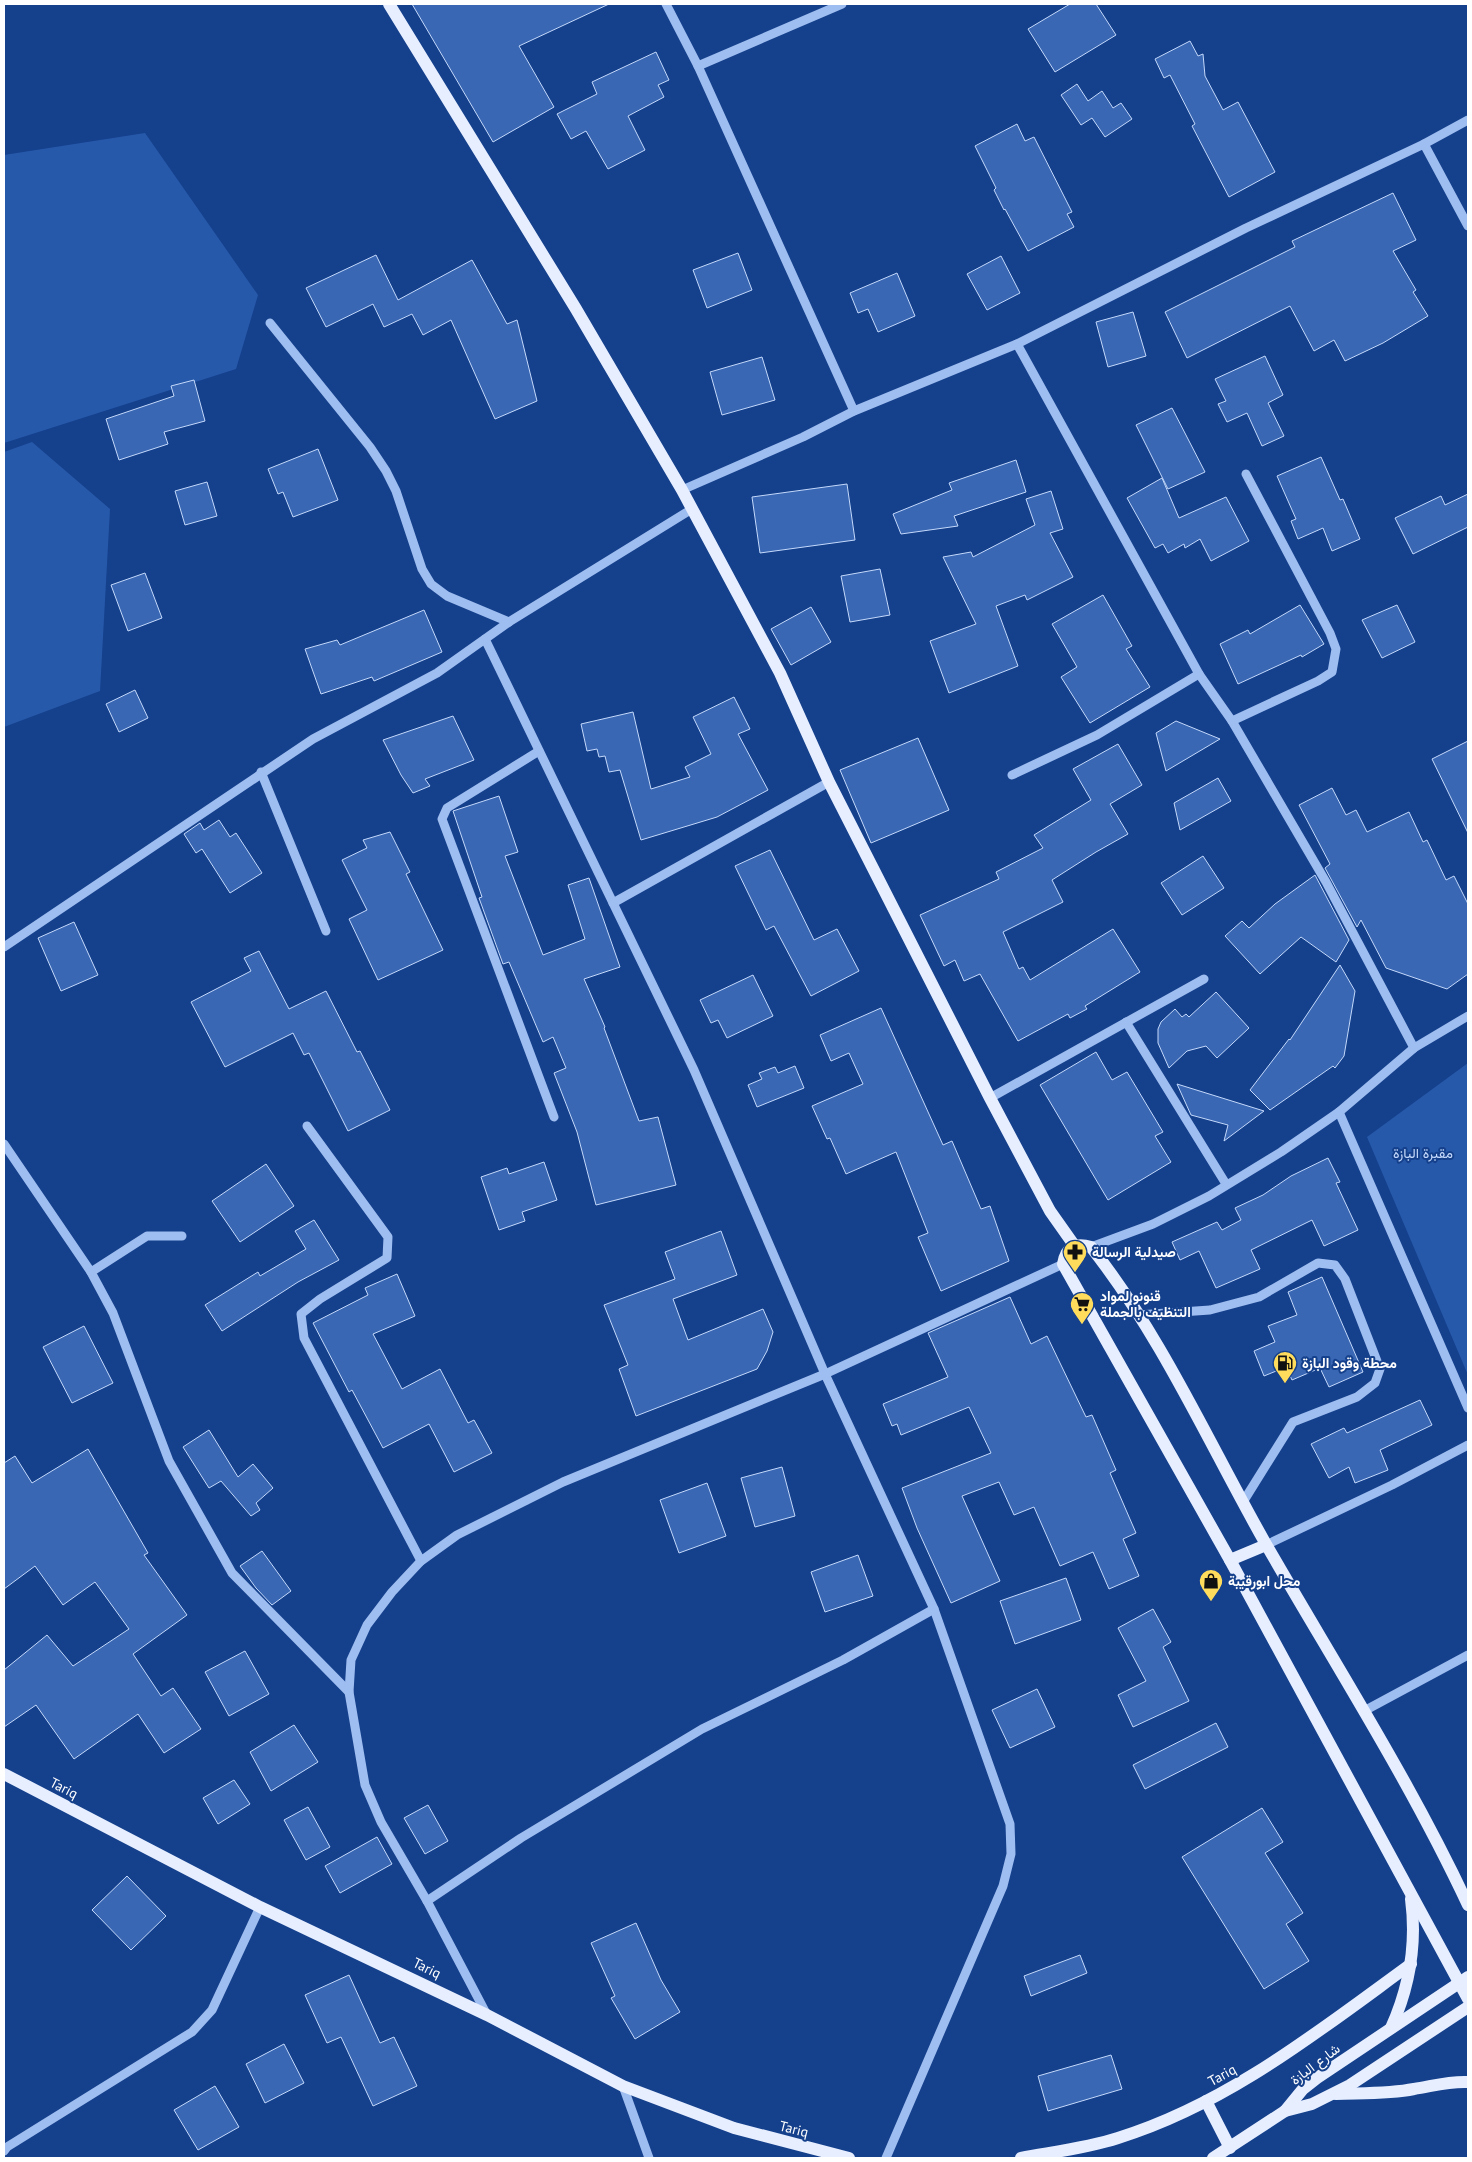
<svg xmlns="http://www.w3.org/2000/svg" width="1472" height="2162" viewBox="0 0 1472 2162" font-family="'PT Sans',Vazirmatn,sans-serif">
  <rect width="100%" height="100%" fill="#15408c"/>
  <!-- green -->
  <g fill="#2759ab">
    <polygon points="145,133 258,295 236,369 4,443 4,155"/>
    <polygon points="32,442 110,509 100,691 4,727 4,452"/>
    <polygon points="1468,1063 1468,1375 1367,1137"/>
  </g>
  <!-- building -->
  <g fill="#3967b3" stroke="#c4d9fb">
    <polygon points="412,4 609,4 519,46 554,107 493,142"/>
    <polygon points="1070,4 1096,4 1116,35 1055,72 1028,29"/>
    <polygon points="1190,41 1198,56 1203,54 1205,76 1223,110 1238,102 1275,172 1229,197 1192,126 1195,124 1170,75 1164,78 1155,59"/>
    <polygon points="656,52 669,80 658,85 664,97 628,116 645,150 608,169 586,131 571,139 557,114 597,94 592,82"/>
    <polygon points="1077,84 1088,101 1102,91 1113,108 1121,103 1132,119 1105,137 1092,118 1081,125 1061,95"/>
    <polygon points="1017,124 1025,141 1034,137 1072,212 1067,214 1074,227 1028,251 1005,209 1004,210 994,190 996,188 975,146"/>
    <polygon points="1393,193 1416,240 1393,251 1416,290 1413,292 1428,316 1383,343 1345,361 1334,340 1314,351 1290,306 1187,358 1165,312 1295,247 1292,241"/>
    <polygon points="738,253 752,290 707,308 693,270"/>
    <polygon points="376,255 398,300 472,260 507,324 517,320 537,401 495,419 451,320 423,335 412,314 384,327 373,304 326,327 306,288"/>
    <polygon points="1001,256 1020,293 987,310 967,274"/>
    <polygon points="897,273 915,316 878,332 868,309 858,313 850,293"/>
    <polygon points="1133,312 1146,356 1108,367 1096,322"/>
    <polygon points="1265,356 1283,395 1268,403 1284,436 1262,446 1247,413 1227,422 1218,404 1226,401 1215,379"/>
    <polygon points="762,357 775,400 722,415 710,372"/>
    <polygon points="194,380 205,421 164,432 168,444 119,460 106,419 174,396 171,386"/>
    <polygon points="1172,408 1205,472 1168,489 1136,425"/>
    <polygon points="318,449 338,500 293,517 283,492 278,494 268,469"/>
    <polygon points="1321,457 1340,500 1343,499 1360,539 1332,551 1323,528 1298,539 1291,521 1296,519 1277,476"/>
    <polygon points="1016,460 1026,492 954,516 958,526 901,534 893,514 952,490 949,483"/>
    <polygon points="1162,478 1179,518 1226,497 1249,541 1211,561 1200,539 1185,548 1184,544 1168,553 1163,544 1155,548 1127,498"/>
    <polygon points="207,482 217,516 185,525 175,491"/>
    <polygon points="847,484 855,540 760,553 752,497"/>
    <polygon points="1051,491 1063,529 1050,533 1073,577 1027,600 1025,595 996,606 1018,666 949,693 930,641 976,624 943,557 971,552 973,557 1035,525 1026,499"/>
    <polygon points="1468,494 1468,527 1413,554 1395,518 1441,496 1445,505"/>
    <polygon points="880,569 890,615 850,622 841,576"/>
    <polygon points="145,573 162,618 128,631 111,585"/>
    <polygon points="1103,595 1132,646 1126,649 1150,687 1090,723 1061,677 1077,667 1052,624"/>
    <polygon points="1300,605 1324,644 1302,657 1301,655 1238,684 1220,644 1248,630 1250,634"/>
    <polygon points="1397,605 1415,642 1382,658 1362,620"/>
    <polygon points="811,607 831,642 791,665 771,629"/>
    <polygon points="424,610 442,652 374,681 372,677 321,694 305,649 337,640 340,645"/>
    <polygon points="135,690 148,718 119,732 106,704"/>
    <polygon points="734,697 750,729 738,734 768,790 717,817 641,840 620,770 609,772 605,756 599,757 597,749 587,751 581,724 633,712 651,789 690,777 685,767 711,754 693,717"/>
    <polygon points="453,716 474,760 425,779 430,786 413,793 401,775 383,740"/>
    <polygon points="1176,721 1220,739 1166,771 1156,733"/>
    <polygon points="918,738 949,810 871,843 840,770"/>
    <polygon points="1468,741 1468,833 1432,759"/>
    <polygon points="1118,744 1142,785 1110,804 1128,834 1096,852 1052,880 1063,902 1003,932 1019,969 1023,967 1030,980 1113,929 1140,972 1085,1006 1087,1009 1070,1018 1068,1014 1018,1041 980,974 964,981 955,960 944,966 920,915 999,879 996,872 1043,848 1034,835 1091,800 1073,769"/>
    <polygon points="1218,778 1231,801 1180,830 1174,803"/>
    <polygon points="1332,788 1346,815 1356,810 1367,832 1409,812 1423,842 1427,840 1446,880 1454,876 1468,904 1468,974 1447,989 1386,968 1361,920 1357,927 1325,868 1330,864 1299,805"/>
    <polygon points="499,796 518,852 505,856 543,955 585,939 568,885 589,878 620,967 584,979 605,1027 604,1028 639,1121 658,1117 676,1185 596,1205 577,1132 554,1073 566,1068 553,1037 543,1042 509,962 503,964 479,898 482,897 453,811"/>
    <polygon points="219,820 230,837 236,833 262,873 230,893 202,849 196,853 184,834 200,823 204,830"/>
    <polygon points="390,832 410,872 406,874 443,950 378,980 349,919 367,910 342,860 367,848 363,840"/>
    <polygon points="770,850 814,940 837,929 859,971 811,996 774,926 766,930 735,866"/>
    <polygon points="1203,856 1224,888 1182,915 1161,883"/>
    <polygon points="1315,875 1349,940 1336,962 1301,937 1260,974 1225,936 1242,921 1249,928 1275,904"/>
    <polygon points="74,922 98,975 61,991 38,938"/>
    <polygon points="259,951 289,1009 326,991 357,1052 360,1051 390,1110 348,1131 309,1053 304,1055 293,1033 225,1067 191,1002 251,971 244,958"/>
    <polygon points="1340,965 1355,991 1344,1056 1335,1068 1333,1066 1270,1110 1250,1090 1289,1039 1290,1040"/>
    <polygon points="753,975 773,1016 727,1038 718,1020 711,1023 700,1000"/>
    <polygon points="1216,992 1249,1028 1217,1058 1206,1046 1187,1051 1169,1068 1158,1043 1158,1029 1161,1022 1175,1009 1182,1017 1186,1014 1189,1017"/>
    <polygon points="881,1008 943,1145 952,1141 981,1209 990,1206 1009,1261 941,1291 918,1237 928,1233 896,1152 846,1174 830,1138 827,1139 812,1106 863,1084 849,1053 831,1061 820,1035"/>
    <polygon points="1096,1052 1112,1080 1127,1072 1163,1132 1155,1136 1171,1162 1108,1200 1040,1085"/>
    <polygon points="795,1066 804,1088 757,1107 748,1085 762,1079 759,1073 775,1067 778,1073"/>
    <polygon points="1177,1084 1264,1111 1224,1141 1228,1125 1191,1115"/>
    <polygon points="1328,1158 1340,1182 1336,1183 1358,1230 1324,1246 1312,1220 1251,1250 1260,1269 1216,1288 1199,1251 1180,1260 1172,1242 1217,1222 1222,1230 1241,1220 1235,1208 1263,1195 1291,1176"/>
    <polygon points="544,1162 557,1200 522,1212 525,1221 499,1230 481,1177 507,1168 509,1174"/>
    <polygon points="266,1164 294,1206 240,1242 212,1201"/>
    <polygon points="314,1220 339,1260 298,1282 222,1331 205,1305 258,1272 260,1276 306,1249 295,1231"/>
    <polygon points="721,1231 737,1275 673,1299 688,1340 763,1309 773,1332 767,1351 757,1369 636,1416 619,1369 628,1365 604,1305 675,1279 665,1252"/>
    <polygon points="397,1274 415,1316 373,1334 402,1389 440,1369 468,1423 474,1420 492,1453 454,1472 429,1424 383,1448 352,1390 349,1392 313,1323 368,1295 365,1288"/>
    <polygon points="1322,1277 1363,1372 1329,1387 1320,1368 1292,1380 1286,1367 1264,1376 1254,1351 1275,1342 1268,1326 1297,1315 1288,1292"/>
    <polygon points="1010,1297 1031,1344 1047,1336 1086,1417 1092,1415 1116,1470 1110,1473 1136,1533 1123,1539 1139,1576 1109,1589 1093,1552 1060,1566 1034,1507 1014,1515 999,1482 962,1496 1000,1581 951,1603 917,1528 902,1488 991,1453 969,1407 901,1435 897,1424 892,1426 883,1404 948,1377 928,1333"/>
    <polygon points="84,1326 113,1383 72,1403 43,1347"/>
    <polygon points="1420,1400 1432,1425 1380,1450 1388,1470 1355,1483 1349,1467 1329,1478 1311,1444 1344,1428 1347,1433"/>
    <polygon points="209,1430 238,1477 253,1464 273,1488 256,1503 260,1510 251,1516 221,1481 209,1488 183,1447"/>
    <polygon points="88,1449 148,1553 144,1555 187,1615 133,1654 161,1696 173,1688 201,1729 164,1753 138,1714 74,1759 36,1705 4,1727 4,1670 47,1635 73,1666 129,1629 95,1582 63,1605 35,1566 4,1589 4,1463 15,1456 32,1483"/>
    <polygon points="782,1467 795,1516 755,1527 741,1478"/>
    <polygon points="707,1483 726,1536 679,1553 660,1500"/>
    <polygon points="262,1551 291,1591 272,1605 256,1588 240,1566"/>
    <polygon points="858,1555 873,1596 825,1612 811,1572"/>
    <polygon points="1066,1578 1081,1620 1015,1644 1000,1601"/>
    <polygon points="1153,1609 1171,1642 1163,1647 1189,1701 1133,1727 1118,1695 1146,1681 1118,1628"/>
    <polygon points="245,1651 269,1694 229,1716 205,1672"/>
    <polygon points="1037,1689 1055,1727 1010,1748 992,1710"/>
    <polygon points="1216,1723 1228,1747 1145,1789 1133,1765"/>
    <polygon points="294,1725 318,1762 271,1791 250,1752"/>
    <polygon points="234,1780 250,1804 218,1824 203,1798"/>
    <polygon points="428,1805 448,1841 425,1854 404,1818"/>
    <polygon points="308,1807 330,1847 306,1860 284,1820"/>
    <polygon points="1262,1808 1283,1842 1265,1853 1303,1913 1286,1924 1309,1961 1264,1989 1182,1857"/>
    <polygon points="377,1837 392,1864 340,1893 325,1866"/>
    <polygon points="127,1876 166,1916 131,1950 92,1910"/>
    <polygon points="636,1923 661,1980 680,2012 635,2039 611,1998 615,1996 591,1943"/>
    <polygon points="1080,1955 1087,1973 1031,1996 1024,1976"/>
    <polygon points="349,1975 380,2043 394,2037 417,2086 373,2106 341,2037 327,2043 305,1995"/>
    <polygon points="284,2044 304,2083 265,2103 246,2064"/>
    <polygon points="1111,2055 1122,2089 1048,2111 1038,2076"/>
    <polygon points="215,2086 239,2127 198,2150 174,2110"/>
  </g>
  <g fill="none" stroke-linecap="round" stroke-linejoin="round">
    <!-- minor -->
    <g stroke="#9ebdf0" stroke-width="9">
      <polyline points="666,4 698,66 854,411"/>
      <polyline points="698,66 842,4"/>
      <polyline points="1424,144 1468,226"/>
      <polyline points="270,323 370,447 386,471 396,491 422,569 431,584 447,596 509,622"/>
      <polyline points="1246,474 1330,633 1336,649 1332,672 1318,681 1232,721 1326,882 1414,1048"/>
      <polyline points="682,490 803,437 854,411 1017,344 1246,228 1424,144 1468,120"/>
      <polyline points="485,639 694,1070 825,1374 934,1609 1010,1824 1011,1854 1003,1886 886,2158"/>
      <polyline points="1199,674 1232,721"/>
      <polyline points="539,751 447,808 442,819 554,1117"/>
      <polyline points="261,772 326,931"/>
      <polyline points="1012,775 1097,735 1199,674 1017,344"/>
      <polyline points="613,903 829,782"/>
      <polyline points="4,947 313,739 437,673 509,622 692,509"/>
      <polyline points="1126,1022 1226,1184"/>
      <polyline points="990,1098 1204,979"/>
      <polyline points="1339,1112 1468,1408"/>
      <polyline points="307,1126 388,1237 387,1258 320,1299 301,1314 304,1338 421,1561"/>
      <polyline points="4,1144 91,1272"/>
      <polyline points="182,1236 147,1236 91,1272 113,1313 169,1461 232,1573 349,1692"/>
      <polyline points="1091,1247 1153,1224 1209,1196 1281,1152 1339,1112 1414,1048 1468,1016"/>
      <polyline points="1138,1315 1210,1310 1259,1297 1318,1263 1335,1265 1345,1279 1380,1369 1375,1383 1357,1397 1293,1422 1243,1502"/>
      <polyline points="1266,1545 1392,1485 1468,1445"/>
      <polyline points="1364,1711 1468,1655"/>
      <polyline points="427,1901 521,1838 702,1729 843,1660 934,1609"/>
      <polyline points="487,2015 427,1901 381,1822 365,1785 349,1692 351,1660 367,1625 392,1592 421,1561 457,1535 563,1482 825,1374 1063,1264"/>
      <polyline points="623,2086 649,2158"/>
      <polyline points="4,2151 7,2147 192,2032 212,2010 260,1907"/>
    </g>
    <!-- major -->
    <g stroke="#e6eeff" stroke-width="12">
      <polyline points="389,4 576,309 682,490 780,673 829,782 990,1098 1050,1211 1074,1245"/>
      <polyline points="1230,1560 1266,1545"/>
      <polyline points="4,1774 260,1907 487,2015 623,2086 734,2128 849,2158"/>
      <path d="M1468 1905C1410 1781 1335 1664 1267 1546 1210 1446 1163 1338 1091 1247 1075 1242 1066 1247 1063 1264L1230 1560 1468 1999"/>
      <path d="M1391 2028C1410 1986 1417 1945 1411 1899"/>
      <path d="M1336 2094C1362 2093 1389 2094 1414 2089 1433 2086 1449 2081 1468 2082"/>
      <polyline points="1206,2101 1230,2148"/>
      <polyline points="1285,2111 1303,2089 1317,2078 1468,1977"/>
      <path d="M1021 2158C1053 2152 1087 2148 1118 2138 1228 2104 1320 2030 1411 1964"/>
      <polyline points="1213,2158 1285,2111 1312,2104 1350,2085 1468,2007"/>
    </g>
  </g>
  <!-- icons -->
  <defs>
    <g id="pharmacy-pin" transform="scale(1.25)"><path d="M0 17L-7.5 6A9.5 9.5 0 1 1 7.5 6Z" fill="#ffdc5c" stroke="#15408c"/><path d="M-2-6h4v4h4v4h-4v4h-4v-4h-4v-4h4Z" fill="#111"/></g>
    <g id="supermarket-pin" transform="scale(1.25)"><path d="M0 17L-7.5 6A9.5 9.5 0 1 1 7.5 6Z" fill="#ffdc5c" stroke="#15408c"/><path d="M-6-5.5h2.5l.6 2H6L4.5 2H-2.5L-4.4-4H-6ZM-1.5 3.2a1.3 1.3 0 1 0 .1 0ZM3 3.2a1.3 1.3 0 1 0 .1 0Z" fill="#111"/></g>
    <g id="fuel-pin" transform="scale(1.25)"><path d="M0 17L-7.5 6A9.5 9.5 0 1 1 7.5 6Z" fill="#ffdc5c" stroke="#15408c"/><path d="M-5.5-6h7V0h2V4h1.3V-2.5L3-4.5l.8-.8L6-3V5H2.5V1h-1V6h-7ZM-4.2-4.7v3.2H.2V-4.7Z" fill="#111"/></g>
    <g id="shop-pin" transform="scale(1.25)"><path d="M0 17L-7.5 6A9.5 9.5 0 1 1 7.5 6Z" fill="#ffdc5c" stroke="#15408c"/><path d="M-5-2.5h2.3a2.7 3.5 0 0 1 5.4 0H5L5.5 6h-11ZM-1.5-2.5h3a1.5 2.3 0 0 0-3 0Z" fill="#111"/></g>
  </defs>
  <g fill-rule="evenodd">
    <use href="#pharmacy-pin" x="1075" y="1252"/>
    <use href="#supermarket-pin" x="1082" y="1304"/>
    <use href="#fuel-pin" x="1285" y="1363"/>
    <use href="#shop-pin" x="1211" y="1581"/>
  </g>
  <g text-anchor="middle" stroke-width="4" stroke-linejoin="round" paint-order="stroke">
    <!-- park labels -->
    <g font-size="14" fill="#c4d9fb" stroke="#15408c">
      <text x="1423" y="1158">مقبرة البازة</text>
    </g>
    <!-- poi labels -->
    <g font-size="14" font-weight="bold" fill="#fff" stroke="#15408c" text-anchor="start">
      <text x="1092" y="1257">صيدلية الرسالة</text>
      <text x="1100" y="1301">قنونو لمواد<tspan x="1100" dy="16">التنظيف بالجملة</tspan></text>
      <text x="1302" y="1368">محطة وقود البازة</text>
      <text x="1228" y="1586">محل ابورقيبة</text>
    </g>
    <!-- street labels -->
    <g font-size="14" fill="#fff" stroke="#15408c">
      <text transform="translate(64 1788) rotate(27)" y="5">Tariq</text>
      <text transform="translate(427 1968) rotate(26)" y="5">Tariq</text>
      <text transform="translate(1315 2064) rotate(-37)" y="5">شارع البازة</text>
      <text transform="translate(1222 2075) rotate(-29)" y="5">Tariq</text>
      <text transform="translate(794 2129) rotate(14)" y="5">Tariq</text>
    </g>
  </g>
  <!-- border -->
  <rect width="1472" height="2162" fill="none" stroke="#ffffff" stroke-width="10"/>
</svg>
